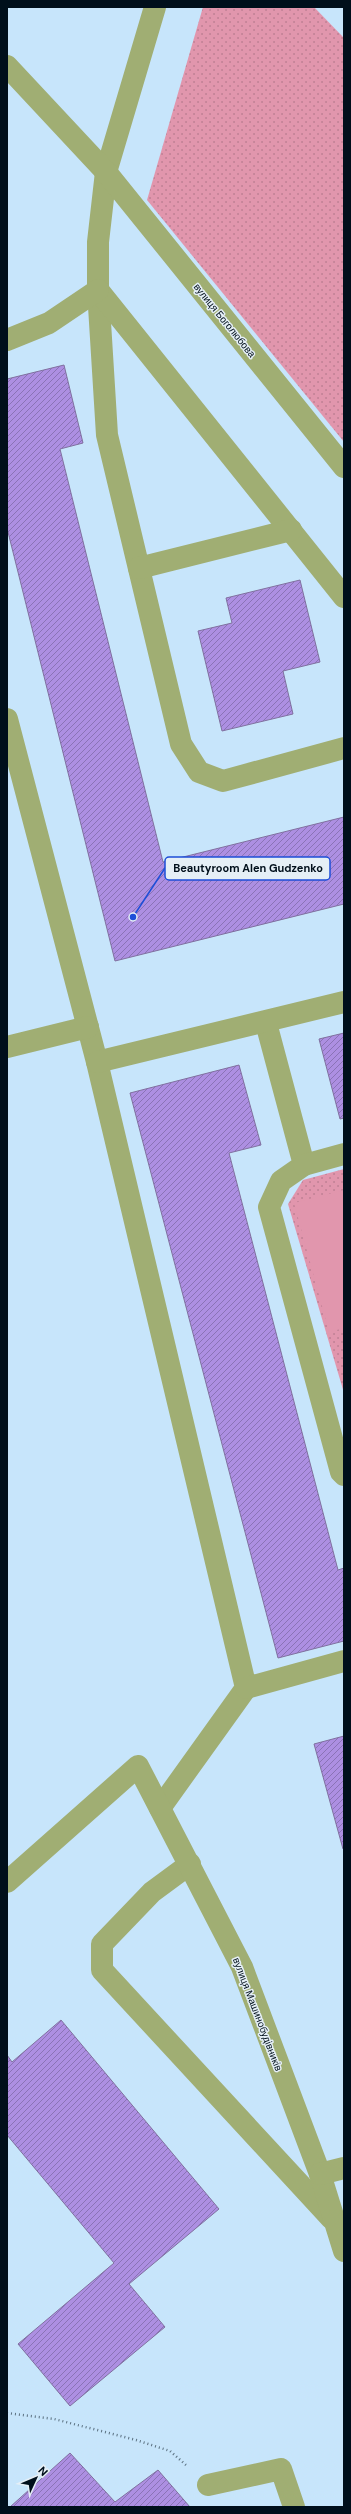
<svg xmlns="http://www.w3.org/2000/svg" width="351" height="2514" viewBox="0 0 351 2514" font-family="'DM Sans',sans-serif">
  <defs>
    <pattern id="grass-dots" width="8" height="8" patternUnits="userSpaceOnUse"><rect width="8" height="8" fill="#e196ad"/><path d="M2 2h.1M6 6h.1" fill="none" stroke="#bf8094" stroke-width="1.8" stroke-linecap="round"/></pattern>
    <pattern id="building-hatch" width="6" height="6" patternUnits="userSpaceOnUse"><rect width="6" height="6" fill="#ad8fe2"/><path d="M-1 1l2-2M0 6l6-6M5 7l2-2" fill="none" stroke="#8a73b6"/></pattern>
  </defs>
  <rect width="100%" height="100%" fill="#c7e5fb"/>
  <!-- grass -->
  <g fill="url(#grass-dots)">
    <polygon points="203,7 314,7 344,38 344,442 147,200"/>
    <polygon points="344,1169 344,1393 288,1204 303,1180"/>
  </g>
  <!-- pitch -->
  <polygon fill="#e196ad" points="344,1190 344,1328 329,1332 294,1203"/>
  <!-- building -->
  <g fill="url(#building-hatch)" stroke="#80709f">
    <polygon points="64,365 83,443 60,449 163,862 344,817 344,904 115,961 7,528 7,379"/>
    <polygon points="300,580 320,662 283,671 293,714 222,731 198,631 232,623 226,598"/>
    <polygon points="344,1033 344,1118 340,1119 319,1039"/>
    <polygon points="239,1065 261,1145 229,1153 338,1570 344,1568 344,1641 278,1658 130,1093"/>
    <polygon points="344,1736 344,1849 343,1849 314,1744"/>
    <polygon points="61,2020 219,2209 129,2284 165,2327 70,2406 18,2344 114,2263 7,2135 7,2055 12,2062"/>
    <polygon points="70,2453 115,2502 158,2470 190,2507 10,2507"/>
  </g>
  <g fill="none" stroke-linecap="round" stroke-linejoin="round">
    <!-- path -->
    <polyline stroke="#5b7181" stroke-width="2.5" stroke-dasharray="1 3" stroke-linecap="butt" points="7,2413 54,2419 136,2440 170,2451 186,2465"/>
    <!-- minor -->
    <g stroke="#a0ae73" stroke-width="22">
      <polyline points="155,7 106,172 98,242 98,290 107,435 181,744 199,772 223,781 344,748"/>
      <polyline points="7,66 106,172 344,467"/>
      <polyline points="98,290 344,597"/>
      <polyline points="7,340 49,323 98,290"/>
      <polyline points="139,568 291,530"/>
      <polyline points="7,719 97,1062 246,1688 160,1808"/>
      <polyline points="266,1023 304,1165 281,1181 269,1207 341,1472 344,1475"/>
      <polyline points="7,1047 88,1027"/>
      <polyline points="97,1062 344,1002"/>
      <polyline points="304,1165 344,1154"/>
      <polyline points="246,1688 344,1661"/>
      <polyline points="190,1864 152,1892 102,1944 102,1970 331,2218"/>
      <polyline points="7,1882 138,1766 242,1967 320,2174 344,2251"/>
      <polyline points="320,2174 344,2168"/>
      <polyline points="208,2485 281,2469 294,2507"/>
    </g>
  </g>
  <g text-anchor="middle" stroke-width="3" stroke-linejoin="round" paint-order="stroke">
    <!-- street labels -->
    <g font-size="10" fill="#000f1b" stroke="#e5eff6">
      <text transform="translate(225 320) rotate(51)" y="4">вулиця Боголюбова</text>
      <text transform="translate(258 2014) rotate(69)" y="4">вулиця Машинобудівників</text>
    </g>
  </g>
  <!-- callouts -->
  <path fill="none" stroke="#1d4ed8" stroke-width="1.5" d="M133 917L165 868"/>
  <circle fill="#1d4ed8" stroke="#e5eff6" stroke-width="1.5" cx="133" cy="917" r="4"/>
  <rect fill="#e5eff6" stroke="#1d4ed8" stroke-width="1.5" x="165" y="857" width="165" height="23" rx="4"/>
  <g font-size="11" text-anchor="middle" font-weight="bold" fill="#000f1b">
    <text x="248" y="872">Beautyroom Alen Gudzenko</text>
  </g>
  <!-- border -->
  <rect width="351" height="2514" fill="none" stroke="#000f1b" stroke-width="16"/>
  <!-- north arrow -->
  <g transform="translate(36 2478) rotate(46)" stroke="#e5eff6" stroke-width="3" paint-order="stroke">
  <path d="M0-3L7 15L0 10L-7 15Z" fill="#000f1b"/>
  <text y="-6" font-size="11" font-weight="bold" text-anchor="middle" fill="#000f1b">N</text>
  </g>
</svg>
